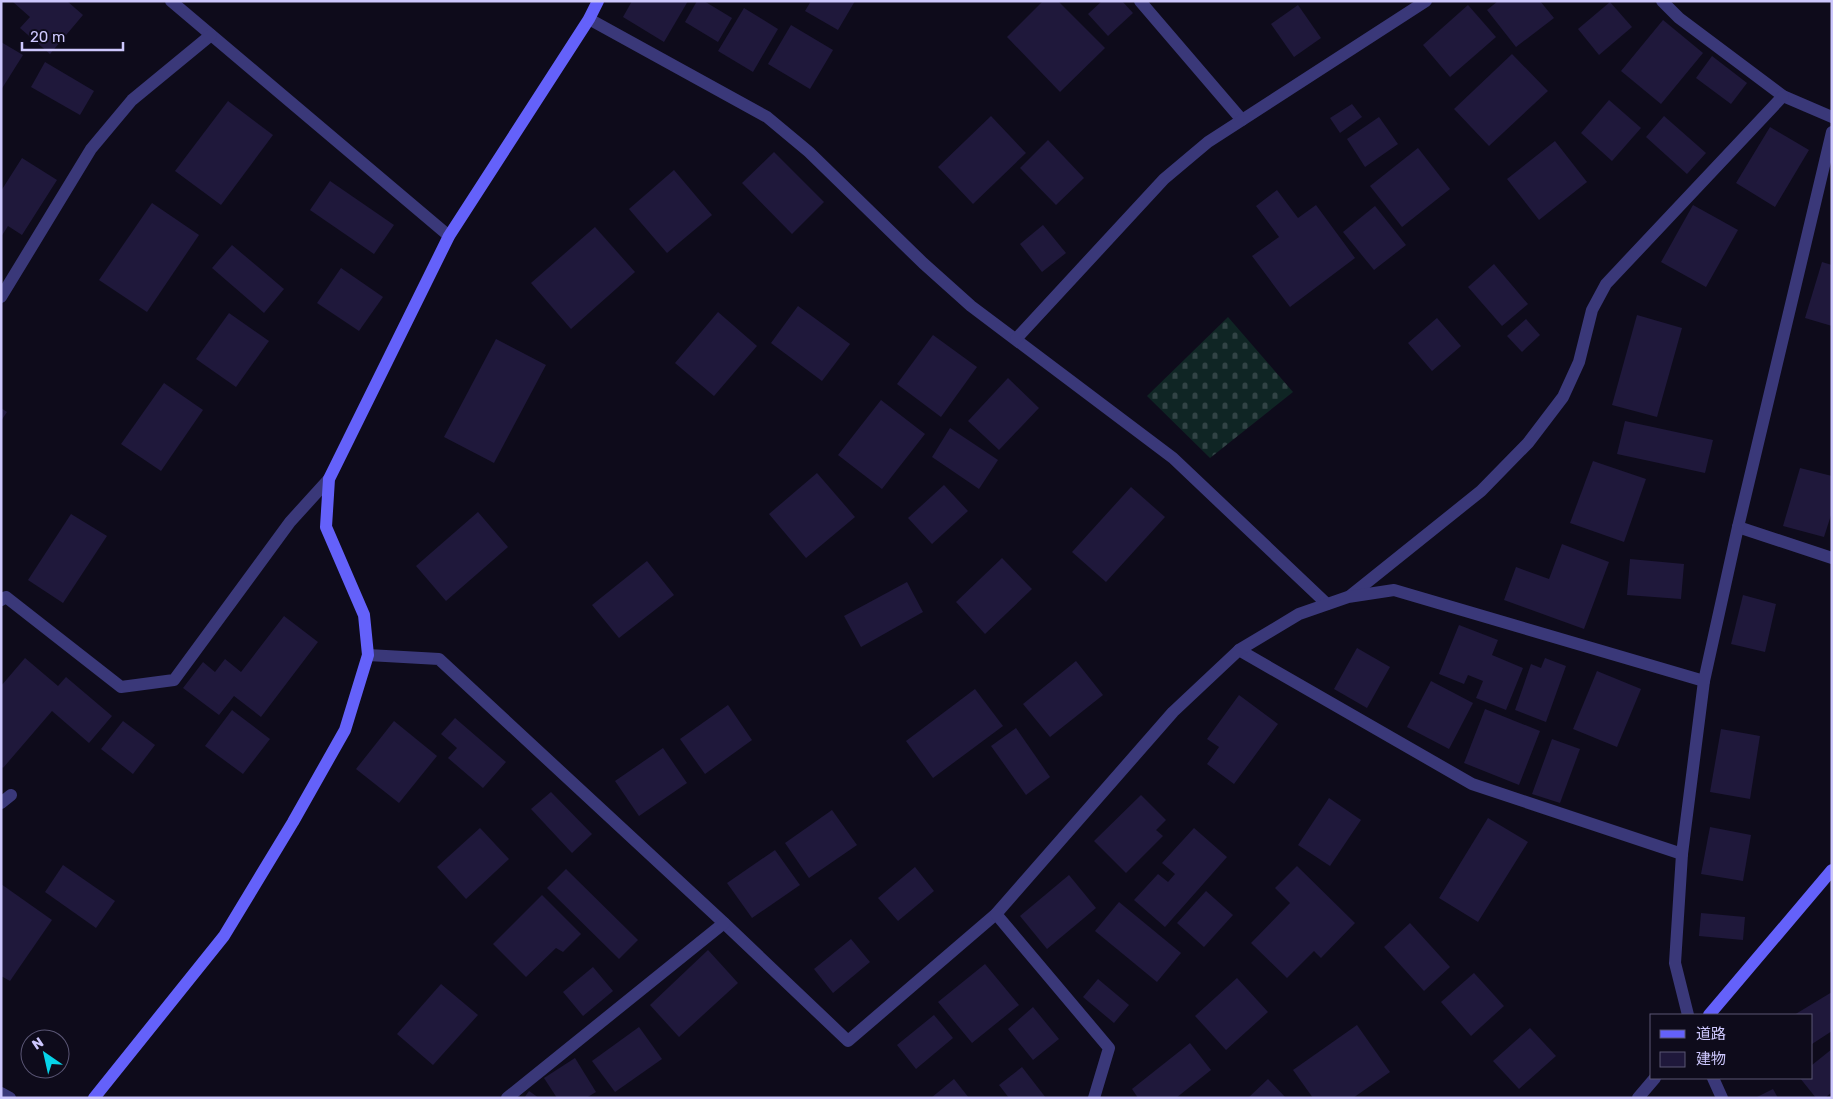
<svg xmlns="http://www.w3.org/2000/svg" width="1833" height="1099" viewBox="0 0 1833 1099" font-family="Rubik,'Noto Sans JP',sans-serif">
  <defs>
    <pattern id="cemetery-stones" width="16" height="16" patternUnits="userSpaceOnUse" patternTransform="scale(1.25)"><rect width="16" height="16" fill="#0f2524"/><path d="M2 7V4a2 2 0 0 1 4 0v3zM10 15v-3a2 2 0 0 1 4 0v3z" fill="#314345"/></pattern>
  </defs>
  <rect width="100%" height="100%" fill="#0e0b1b"/>
  <!-- cemetery -->
  <polygon fill="url(#cemetery-stones)" points="1228,317 1293,392 1210,458 1147,396"/>
  <!-- building -->
  <g fill="#1f183b">
    <polygon points="14,1 67,1 83,15 50,54 20,28 30,17 13,2"/>
    <polygon points="632,1 688,1 664,42 623,17"/>
    <polygon points="697,1 704,1 732,18 718,42 685,22"/>
    <polygon points="811,1 855,1 838,30 805,11"/>
    <polygon points="1043,1 1058,1 1105,48 1060,92 1007,37"/>
    <polygon points="1102,1 1122,1 1133,13 1108,36 1088,14"/>
    <polygon points="1498,1 1540,1 1554,18 1516,47 1487,10"/>
    <polygon points="1610,2 1632,27 1599,55 1578,29"/>
    <polygon points="1298,5 1321,38 1294,57 1271,24"/>
    <polygon points="1468,5 1496,37 1450,77 1423,45"/>
    <polygon points="744,8 778,29 753,72 718,51"/>
    <polygon points="1663,20 1703,53 1661,104 1621,71"/>
    <polygon points="791,25 833,50 810,89 768,64"/>
    <polygon points="1,42 23,55 1,90"/>
    <polygon points="1512,54 1548,91 1489,146 1454,109"/>
    <polygon points="1712,56 1747,83 1731,104 1696,78"/>
    <polygon points="45,62 94,91 80,115 31,87"/>
    <polygon points="1609,100 1641,128 1612,161 1581,133"/>
    <polygon points="228,101 273,135 221,205 175,171"/>
    <polygon points="1352,104 1362,117 1340,133 1330,118"/>
    <polygon points="991,116 1026,153 973,204 938,167"/>
    <polygon points="1664,116 1706,153 1687,174 1646,137"/>
    <polygon points="1379,117 1398,144 1365,167 1347,139"/>
    <polygon points="1770,127 1809,150 1775,207 1736,183"/>
    <polygon points="1048,140 1084,178 1056,205 1020,168"/>
    <polygon points="1555,141 1587,182 1539,220 1507,179"/>
    <polygon points="1418,148 1450,189 1402,227 1370,186"/>
    <polygon points="774,152 824,202 792,234 742,183"/>
    <polygon points="22,158 57,180 22,235 8,226 1,237 1,191"/>
    <polygon points="674,170 712,215 667,253 629,209"/>
    <polygon points="330,181 394,225 374,254 310,210"/>
    <polygon points="1277,190 1298,218 1316,205 1355,258 1290,307 1252,256 1279,237 1256,206"/>
    <polygon points="152,203 199,235 147,312 99,280"/>
    <polygon points="1693,205 1738,230 1706,287 1661,262"/>
    <polygon points="1375,206 1406,245 1374,270 1343,232"/>
    <polygon points="1043,225 1066,253 1042,272 1020,244"/>
    <polygon points="595,227 635,272 571,329 531,283"/>
    <polygon points="232,245 284,289 264,313 212,268"/>
    <polygon points="1822,262 1832,265 1832,326 1805,318"/>
    <polygon points="1494,264 1528,304 1502,326 1468,287"/>
    <polygon points="341,268 383,297 359,331 317,303"/>
    <polygon points="798,306 850,344 822,381 771,343"/>
    <polygon points="718,312 757,346 714,396 675,363"/>
    <polygon points="229,313 269,341 236,387 196,359"/>
    <polygon points="1637,315 1682,328 1657,417 1612,405"/>
    <polygon points="1437,318 1461,346 1432,371 1408,343"/>
    <polygon points="1526,319 1540,335 1522,352 1507,336"/>
    <polygon points="933,335 977,367 941,417 897,384"/>
    <polygon points="496,339 546,365 494,463 444,437"/>
    <polygon points="1008,378 1039,408 999,450 968,421"/>
    <polygon points="164,383 203,410 161,471 121,444"/>
    <polygon points="881,400 925,434 882,489 838,455"/>
    <polygon points="1,408 7,412 1,421"/>
    <polygon points="1625,421 1713,440 1705,473 1617,454"/>
    <polygon points="950,428 998,460 979,489 932,457"/>
    <polygon points="1593,461 1646,479 1624,542 1570,523"/>
    <polygon points="1800,468 1832,476 1832,512 1824,537 1783,526"/>
    <polygon points="817,473 855,517 806,558 769,514"/>
    <polygon points="944,485 968,511 932,544 908,518"/>
    <polygon points="1131,487 1165,517 1106,582 1072,552"/>
    <polygon points="478,512 508,547 446,601 416,566"/>
    <polygon points="71,514 107,536 63,603 28,580"/>
    <polygon points="1562,544 1609,562 1584,629 1504,600 1516,567 1549,579"/>
    <polygon points="1002,558 1032,589 985,634 956,602"/>
    <polygon points="1630,559 1684,564 1681,599 1627,595"/>
    <polygon points="647,561 674,595 619,638 592,605"/>
    <polygon points="907,582 923,612 861,647 844,616"/>
    <polygon points="1743,595 1776,604 1765,652 1731,644"/>
    <polygon points="284,616 318,642 261,717 234,696 219,715 183,688 203,662 215,672 225,659 241,672"/>
    <polygon points="1459,625 1498,640 1492,655 1523,668 1506,710 1476,698 1483,681 1468,675 1464,684 1439,674"/>
    <polygon points="1357,648 1390,667 1367,708 1334,689"/>
    <polygon points="25,658 58,686 66,677 112,716 89,743 52,711 3,768 1,766 1,686"/>
    <polygon points="1545,658 1566,666 1546,722 1515,710 1531,664 1541,668"/>
    <polygon points="1076,661 1103,695 1050,737 1023,704"/>
    <polygon points="1597,671 1641,689 1617,747 1573,729"/>
    <polygon points="1431,681 1473,703 1449,749 1407,727"/>
    <polygon points="975,689 1003,726 933,778 906,741"/>
    <polygon points="1239,695 1278,724 1234,784 1207,764 1219,747 1207,739"/>
    <polygon points="728,705 752,740 705,774 680,739"/>
    <polygon points="1485,709 1540,731 1519,785 1464,763"/>
    <polygon points="232,710 270,739 243,774 205,746"/>
    <polygon points="455,718 506,762 483,788 448,758 457,748 441,734"/>
    <polygon points="123,721 155,745 133,774 101,749"/>
    <polygon points="394,721 437,756 399,803 356,769"/>
    <polygon points="1016,728 1050,777 1026,795 991,746"/>
    <polygon points="1721,729 1760,736 1750,799 1710,792"/>
    <polygon points="1552,739 1580,749 1560,803 1532,794"/>
    <polygon points="663,748 687,783 639,816 615,781"/>
    <polygon points="551,792 592,834 572,853 531,809"/>
    <polygon points="1141,795 1166,820 1156,830 1163,836 1126,873 1094,841"/>
    <polygon points="1329,798 1361,820 1330,866 1298,845"/>
    <polygon points="832,810 857,845 809,878 785,843"/>
    <polygon points="1488,818 1528,842 1478,922 1439,898"/>
    <polygon points="1710,827 1751,835 1743,881 1701,874"/>
    <polygon points="480,828 509,859 466,899 437,867"/>
    <polygon points="1194,828 1227,857 1165,927 1134,900 1158,874 1168,882 1175,874 1162,863"/>
    <polygon points="775,850 800,885 752,918 727,883"/>
    <polygon points="63,865 115,901 96,928 45,892"/>
    <polygon points="1297,866 1355,923 1321,958 1314,951 1287,978 1251,943 1290,903 1275,888"/>
    <polygon points="915,867 934,891 898,921 878,898"/>
    <polygon points="566,869 638,940 619,959 547,888"/>
    <polygon points="1069,875 1096,908 1047,949 1020,916"/>
    <polygon points="1,884 52,920 10,981 1,976"/>
    <polygon points="1206,891 1233,915 1204,947 1177,923"/>
    <polygon points="542,895 581,934 563,952 556,948 526,977 493,944"/>
    <polygon points="1119,902 1181,953 1157,982 1095,931"/>
    <polygon points="1701,913 1745,917 1743,940 1699,936"/>
    <polygon points="1410,923 1450,967 1424,991 1384,947"/>
    <polygon points="851,939 870,962 833,993 814,969"/>
    <polygon points="708,950 738,983 679,1037 650,1005"/>
    <polygon points="985,964 1019,1005 972,1043 938,1002"/>
    <polygon points="593,967 613,991 583,1016 563,992"/>
    <polygon points="1474,973 1504,1006 1471,1036 1441,1002"/>
    <polygon points="1237,978 1268,1012 1226,1050 1195,1016"/>
    <polygon points="1098,979 1129,1005 1114,1023 1083,997"/>
    <polygon points="441,984 478,1015 433,1065 397,1034"/>
    <polygon points="1832,992 1832,1031 1812,1044 1812,1015 1794,1015"/>
    <polygon points="1033,1007 1059,1039 1033,1060 1008,1029"/>
    <polygon points="934,1015 953,1038 916,1069 897,1045"/>
    <polygon points="1357,1025 1390,1072 1353,1098 1313,1098 1293,1070"/>
    <polygon points="639,1027 662,1059 615,1092 592,1061"/>
    <polygon points="1530,1028 1556,1056 1519,1089 1493,1061"/>
    <polygon points="1190,1043 1211,1070 1176,1098 1138,1098 1132,1089"/>
    <polygon points="1832,1049 1832,1092 1825,1098 1816,1098 1800,1078 1812,1078 1812,1065"/>
    <polygon points="575,1058 596,1092 586,1098 557,1098 544,1078"/>
    <polygon points="1022,1067 1046,1098 1009,1098 999,1085"/>
    <polygon points="954,1079 969,1098 931,1098"/>
    <polygon points="1268,1079 1286,1098 1248,1098"/>
    <polygon points="1773,1089 1778,1098 1755,1098"/>
    <polygon points="529,1091 539,1098 524,1098"/>
  </g>
  <g fill="none" stroke-linecap="round" stroke-linejoin="round">
    <!-- street -->
    <g stroke="#3a3879" stroke-width="12">
      <polyline points="171,1 449,236"/>
      <polyline points="1140,1 1242,120"/>
      <polyline points="1662,1 1679,18 1783,96 1832,117"/>
      <polyline points="589,19 767,117 809,152 923,263 971,306 1173,458 1327,604"/>
      <polyline points="1,297 91,149 132,100 211,35"/>
      <polyline points="1016,339 1164,179 1208,142 1426,1"/>
      <polyline points="1738,527 1832,558"/>
      <polyline points="1350,596 1481,491 1528,443 1563,397 1579,362 1592,310 1606,284 1783,96"/>
      <polyline points="1,600 6,597 121,687 174,680 290,522 329,479"/>
      <polyline points="1239,650 1472,784 1682,854"/>
      <polyline points="368,655 439,659 724,923 848,1041 996,914 1173,712 1239,650 1299,614 1348,597 1394,590 1704,681"/>
      <polyline points="1,803 11,795"/>
      <polyline points="996,914 1109,1048 1094,1098"/>
      <polyline points="1688,1015 1675,963 1682,854 1704,681 1738,527 1832,132"/>
      <polyline points="1713,1078 1722,1098"/>
      <polyline points="1,1093 10,1098"/>
      <polyline points="507,1098 724,923"/>
      <polyline points="1638,1098 1655,1078"/>
    </g>
    <!-- secondary -->
    <g stroke="#6461fa" stroke-width="12">
      <polyline points="1709,1015 1832,870"/>
      <polyline points="94,1098 224,936 293,822 345,730 368,655 364,615 326,527 329,479 449,236 589,19 598,1"/>
    </g>
  </g>
  <!-- border -->
  <rect width="1833" height="1099" fill="none" stroke="#cdc7fd" stroke-width="5"/>
  <!-- legend -->
  <rect x="1650" y="1014" width="162" height="65" fill="#0e0b1b" stroke="#5a5675"/>
  <rect x="1660" y="1030" width="25" height="8" fill="#6461fa" stroke="#5a5675"/>
  <text x="1696" y="1039" font-size="15" fill="#cdc7fd">道路</text>
  <rect x="1660" y="1052" width="25" height="15" fill="#1f183b" stroke="#5a5675"/>
  <text x="1696" y="1064" font-size="15" fill="#cdc7fd">建物</text>
  <!-- north arrow -->
  <g transform="translate(45 1054) rotate(326)"><circle r="24" fill="#0e0b1b" stroke="#5a5675"/>
  <path d="M0-4L9 19L0 12L-9 19Z" fill="#07d4e9"/>
  <text y="-8" font-size="14" font-weight="bold" text-anchor="middle" fill="#cdc7fd">N</text>
  </g>
  <!-- scale -->
  <path d="M22 42v8h101v-8" fill="none" stroke="#cdc7fd" stroke-width="2.5"/>
  <text x="30" y="42" font-size="15" fill="#cdc7fd" stroke="#0e0b1b" stroke-width="4" paint-order="stroke">20 m</text>
</svg>
